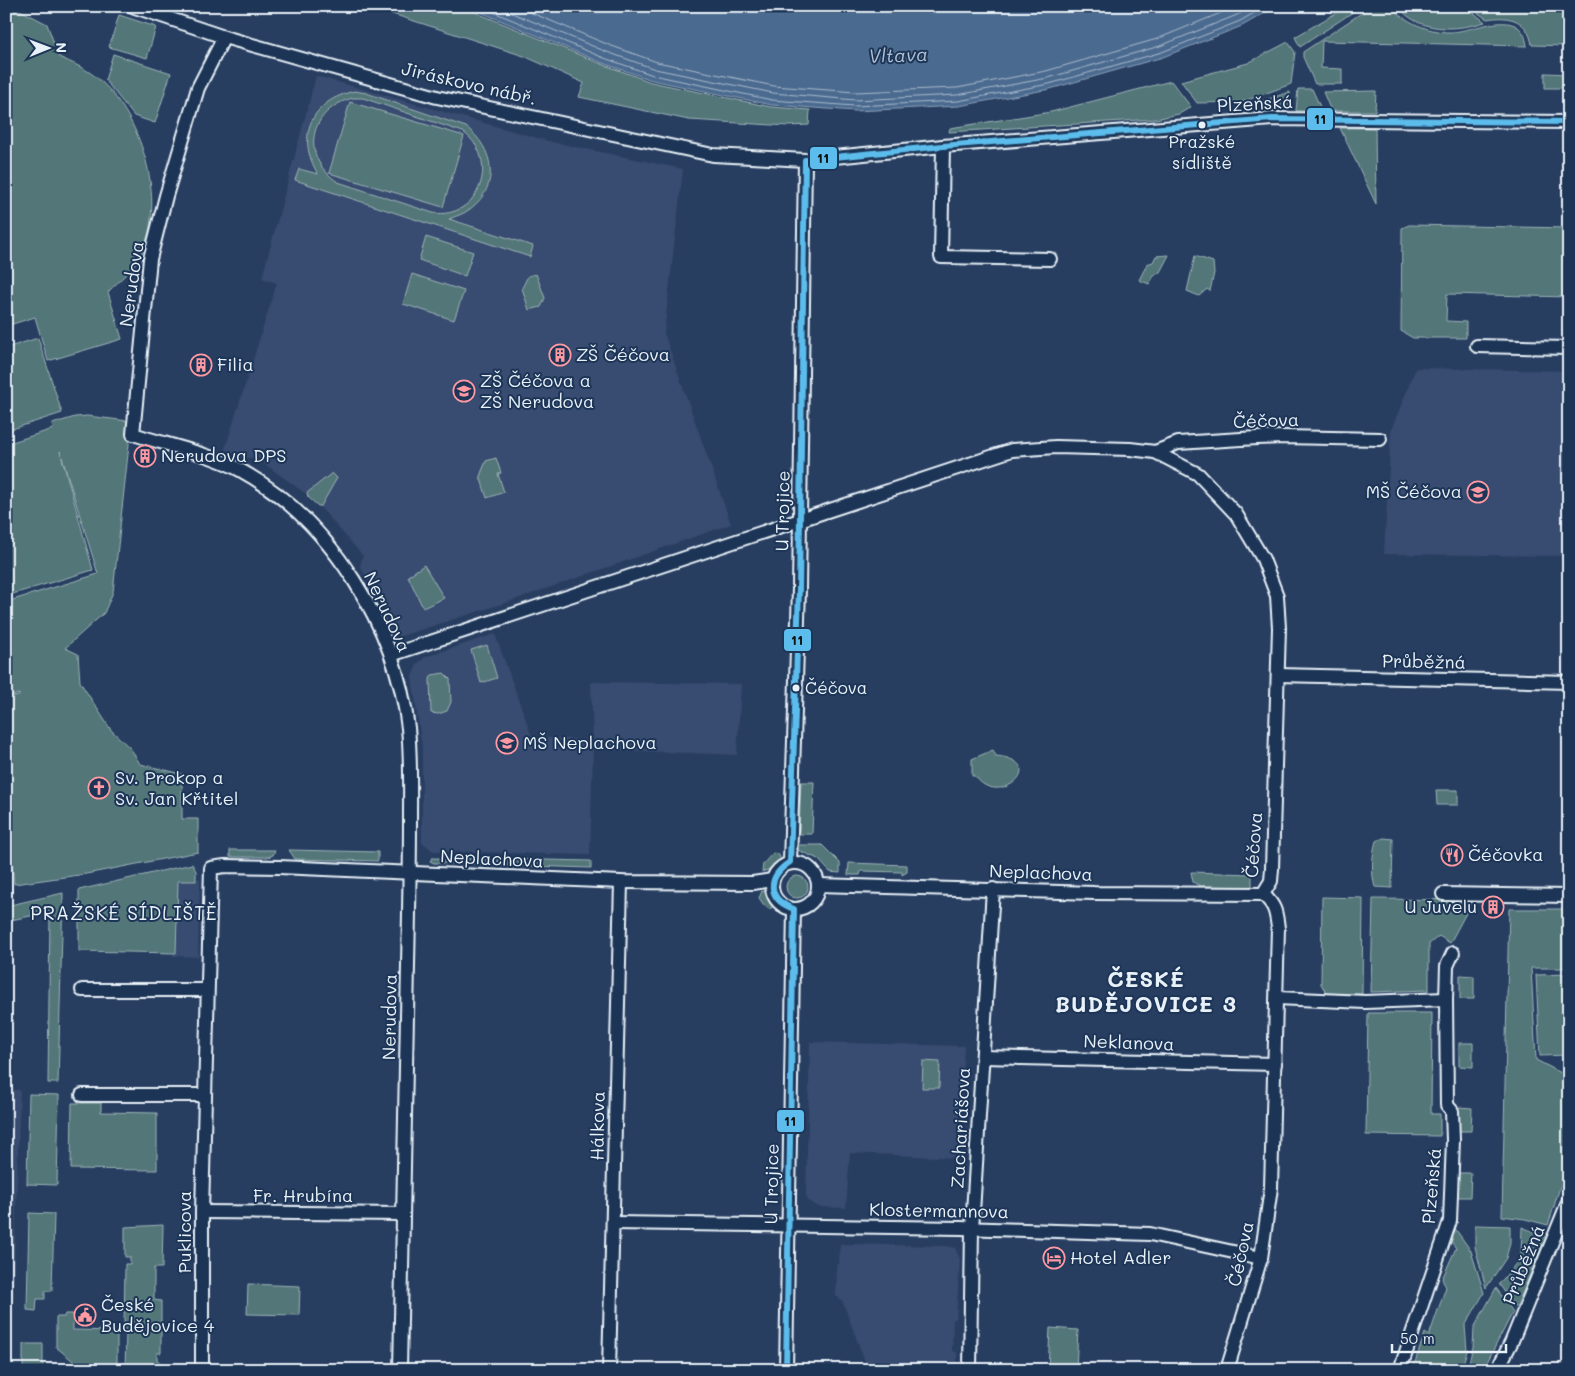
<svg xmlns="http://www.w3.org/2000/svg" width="1575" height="1376" viewBox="0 0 1575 1376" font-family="Mali,sans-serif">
  <rect width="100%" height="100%" fill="#283e61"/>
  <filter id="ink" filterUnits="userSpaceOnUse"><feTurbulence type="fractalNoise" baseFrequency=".02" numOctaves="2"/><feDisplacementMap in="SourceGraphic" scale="10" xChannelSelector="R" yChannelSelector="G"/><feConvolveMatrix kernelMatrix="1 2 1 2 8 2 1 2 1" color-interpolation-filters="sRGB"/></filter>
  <g filter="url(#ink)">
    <!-- built -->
    <g fill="#394b6f">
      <polygon points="316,76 552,142 683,169 664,333 731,524 514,600 398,637 380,601 360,566 363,556 313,499 255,457 242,459 225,449 277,283 262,278"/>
      <polygon points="1416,368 1569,371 1569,556 1384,554 1391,430"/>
      <polygon points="495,634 532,737 593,740 591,682 741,684 737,755 593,749 590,855 433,851 422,842 422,747 412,677 417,664 425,657"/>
      <polygon points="176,878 200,879 198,957 173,956"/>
      <polygon points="810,1042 964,1046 958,1142 959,1158 850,1153 846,1208 819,1207 808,1201 806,1195"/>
      <polygon points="6,1090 20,1090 12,1337 6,1336"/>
      <polygon points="840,1244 947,1246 955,1248 960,1259 956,1319 953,1319 952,1351 957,1352 957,1366 866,1364 842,1300 836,1296 837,1265 839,1264"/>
    </g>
    <!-- green -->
    <g fill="#527678" stroke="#9db4b8" fill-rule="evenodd">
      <polygon points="367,6 460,6 599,63 651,82 771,107 810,110 809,125 789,126 689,120 579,97 584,83 524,56"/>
      <polygon points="1348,6 1362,6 1300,47 1295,37"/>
      <path d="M1372 6H1391C1404 22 1429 32 1449 32 1473 33 1522 3 1527 46L1322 41 1321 68 1342 69V84H1315L1303 57V52Z"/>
      <path d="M1398 6H1465L1485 22C1456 31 1418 33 1398 6Z"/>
      <path d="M1468 6H1569V46L1532 45C1528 20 1510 15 1487 19Z"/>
      <path d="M6 7 22 11 47 24 59 57C72 63 85 68 96 77 141 113 168 201 141 254 133 269 120 280 108 292L122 339 48 361 35 317 6 326Z"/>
      <polygon points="119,15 156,27 147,58 109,47"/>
      <polygon points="1288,42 1295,52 1291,84 1242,102 1197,103 1181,81 1248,63"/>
      <polygon points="113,54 171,73 155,123 134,116 105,80"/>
      <polygon points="1545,73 1569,74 1569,88 1545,88"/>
      <polygon points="1171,81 1191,107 1179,114 1155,119 949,132 950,128 1051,112"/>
      <polygon points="1298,89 1312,89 1322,111 1296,111"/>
      <path d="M355 91 366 93 466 127C494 148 501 186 470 209 464 214 456 216 449 219L533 246 530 257 295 180 299 169 318 174C295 136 311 100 355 91ZM353 98H363L463 132C501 159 480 220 433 213L338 182C299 157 309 109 353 98Z"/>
      <polygon points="1376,91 1375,111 1331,111 1323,92"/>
      <polygon points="1290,92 1289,108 1256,103"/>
      <polygon points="350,102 464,136 443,207 329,173"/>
      <polygon points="1340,128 1375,128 1376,204"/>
      <polygon points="1409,225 1569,228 1569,297 1447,294 1446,321 1466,322 1466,338 1413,338 1401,331 1402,228"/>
      <polygon points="426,237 473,252 465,276 419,260"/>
      <polygon points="1169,255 1160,272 1154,276 1149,284 1139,280 1147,264 1153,262 1156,256"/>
      <polygon points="1195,256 1213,262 1214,273 1210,291 1207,289 1199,296 1187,291"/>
      <polygon points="412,274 464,291 454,320 403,304"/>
      <polygon points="536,274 545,298 541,307 529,310 522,288 528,276"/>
      <polygon points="38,338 62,413 6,431 6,348"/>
      <polygon points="87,416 128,421 130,435 113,592 104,613 65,648 78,654 80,682 111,730 131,749 140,764 182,774 182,819 198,819 198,852 86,874 14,884 6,803 6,698 19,696 19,694 6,697 6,602 98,574 60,451 93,570 6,596 6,444 53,429 52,424 75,417"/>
      <polygon points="496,458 501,473 498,474 504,492 487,498 480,476 486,461"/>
      <polygon points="332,473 337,478 321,506 318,506 308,497 307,493"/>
      <polygon points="424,565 444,598 423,608 408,576"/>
      <polygon points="487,645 497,678 481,683 471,650"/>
      <polygon points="444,673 450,679 451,702 447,711 438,714 431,713 430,679 432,675"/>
      <path d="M993 750 996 756C1047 761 1008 801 983 784 980 782 977 779 975 776H972V759Z"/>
      <polygon points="801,782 814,782 812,834 799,834"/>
      <polygon points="1436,790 1458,790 1458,805 1437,805"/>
      <polygon points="6,828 12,893 6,894"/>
      <path d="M1384 838 1393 839 1392 888 1375 887C1371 874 1372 854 1376 841Z"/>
      <polygon points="797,845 822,845 840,863 840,873 830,872 818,859 798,850"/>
      <polygon points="230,850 275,850 273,855 268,857 230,857"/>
      <polygon points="289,850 378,852 378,861 295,859"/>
      <polygon points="773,853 778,854 781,859 773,868 762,872 763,864"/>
      <polygon points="432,858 489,859 488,864 434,863 430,861"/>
      <polygon points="498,859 591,861 591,868 498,865"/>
      <polygon points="849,863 907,865 907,872 902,875 902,872 861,871 860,875 848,875"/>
      <polygon points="192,864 196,871 196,881 178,881 176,953 79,951 79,890"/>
      <polygon points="1191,872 1252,874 1252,887 1200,886 1193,882"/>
      <circle cx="797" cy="887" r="11"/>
      <polygon points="762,891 768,893 774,903 770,910 764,905 759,898"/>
      <polygon points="63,893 58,1083 48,1083 50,912 6,921 6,906"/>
      <polygon points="1322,897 1363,898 1362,994 1327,994 1321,984"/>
      <polygon points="1373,899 1473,900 1450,943 1439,936 1429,944 1429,990 1371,992"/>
      <polygon points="1509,909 1569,909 1569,968 1531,968 1536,1060 1569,1077 1569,1159 1548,1225 1525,1219 1502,1216"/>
      <polygon points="1569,974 1569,1055 1540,1056 1536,975"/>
      <polygon points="1460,975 1474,976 1474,999 1460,999"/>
      <polygon points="1368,1013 1432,1013 1431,1114 1440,1114 1440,1136 1366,1135"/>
      <polygon points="1459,1043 1473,1043 1473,1067 1459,1066"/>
      <polygon points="923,1061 940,1062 939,1088 922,1088"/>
      <polygon points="29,1094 59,1095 57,1185 27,1184"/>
      <polygon points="72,1103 101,1103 101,1112 157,1113 157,1170 71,1169"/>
      <polygon points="1458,1107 1472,1108 1471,1131 1457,1131"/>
      <polygon points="1457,1173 1471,1173 1470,1197 1456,1197"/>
      <polygon points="29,1213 54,1214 52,1291 45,1291 45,1299 37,1299 36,1311 27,1310"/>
      <polygon points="163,1225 162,1268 154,1268 154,1300 161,1301 161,1353 157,1353 157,1360 160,1362 160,1370 125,1370 126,1330 124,1329 125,1264 130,1264 130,1257 125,1257 125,1227"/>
      <polygon points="1475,1225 1510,1226 1510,1243 1506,1258 1486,1288 1475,1247"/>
      <polygon points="1454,1227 1471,1251 1484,1293 1465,1326 1467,1351 1461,1370 1413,1368 1425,1333 1429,1336 1446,1287 1442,1279 1456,1248 1449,1239"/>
      <polygon points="1522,1227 1546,1237 1516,1308 1499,1284 1519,1260 1521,1254"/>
      <polygon points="248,1284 300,1286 299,1315 247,1314"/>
      <polygon points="1496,1288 1513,1312 1483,1370 1467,1370 1473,1347 1474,1328"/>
      <polygon points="65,1314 73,1314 73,1330 117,1331 117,1370 84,1370 56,1347 56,1317 64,1317"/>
      <polygon points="1050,1328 1078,1330 1076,1370 1048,1370"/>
      <rect x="23" y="1344" width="20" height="26"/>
    </g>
    <!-- water -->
    <polygon fill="#4b6b8f" stroke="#8aa1b9" points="466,6 835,6 934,8 944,6 1277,6 1242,26 1163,57 1050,89 959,106 855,111 772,105 652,80 603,63"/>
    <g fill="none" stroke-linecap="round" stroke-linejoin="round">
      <!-- shore -->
      <g stroke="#a9bbce" stroke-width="1">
        <polyline points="479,6 604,58 653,75 772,100 855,106 958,101 1049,84 1162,52 1240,21 1266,6"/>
        <polyline points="495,6 607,52 655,69 773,93 855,100 957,95 1048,78 1160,46 1237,15 1254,6"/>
        <polyline points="515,6 609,45 657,62 774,86 855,92 957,88 1046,71 1157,39 1238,6"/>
      </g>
      <!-- street casing -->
      <g stroke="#e8f1f8" stroke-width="16">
        <g id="street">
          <polyline points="132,6 224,37 437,97 713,155 805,160 943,146 1272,119 1569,122"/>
          <path d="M224 37 198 88 166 196 150 259 133 434C167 445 209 453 240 470 331 520 396 627 408 728 411 758 410 789 410 820 410 868 409 917 408 965 406 1100 403 1235 400 1370"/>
          <polyline points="943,146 941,257 1050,259"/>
          <polyline points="1477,346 1569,348"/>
          <polyline points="1155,452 1178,443 1257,438 1283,437 1380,439"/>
          <path d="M391 655 1012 450 1056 447 1130 449 1155 452 1198 474 1236 514 1263 559 1277 596 1279 628 1272 869 1271 881 1263 894C1275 906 1276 911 1278 928L1271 1188 1261 1258 1227 1370"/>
          <polyline points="1278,675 1569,682"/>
          <polyline points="790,862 799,589 805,160"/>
          <circle cx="795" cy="886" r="23"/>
          <polyline points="818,885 1094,893 1263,894"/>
          <polyline points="1443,894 1569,896"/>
          <polyline points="82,990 207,990"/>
          <polyline points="1277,998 1365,1002 1446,999 1447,1105 1452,1111 1453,1140 1450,1221 1400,1370"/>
          <polyline points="1446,999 1447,966 1453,953"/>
          <polyline points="983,1057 1275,1064"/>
          <polyline points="82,1095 205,1095"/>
          <polyline points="202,1212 403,1214"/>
          <polyline points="614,1223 960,1228 1150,1234 1261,1258"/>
          <polyline points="202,1370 202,1212 211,868 225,866 279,867 621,882 753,883 772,880"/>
          <polyline points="609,1370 621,882"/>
          <polyline points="786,1370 794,909"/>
          <polyline points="970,1370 972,1229 993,889"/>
          <polyline points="1497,1370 1511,1343 1569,1200"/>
        </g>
      </g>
      <!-- street -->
      <use href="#street" stroke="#1d3557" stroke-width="12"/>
      <!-- bus-1 casing -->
      <g stroke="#1d3557" stroke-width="10">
        <path id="bus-1" d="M786 1370 794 909C766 899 767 877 790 862L799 589 805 160 943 146 1272 119 1569 122"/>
      </g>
      <!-- bus-1 -->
      <use href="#bus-1" stroke="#5cbded" stroke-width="6"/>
    </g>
  </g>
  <!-- icons -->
  <defs>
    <g id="building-ring" transform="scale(1.125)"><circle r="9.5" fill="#1d3557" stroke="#ff9aa2" stroke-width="1.5"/><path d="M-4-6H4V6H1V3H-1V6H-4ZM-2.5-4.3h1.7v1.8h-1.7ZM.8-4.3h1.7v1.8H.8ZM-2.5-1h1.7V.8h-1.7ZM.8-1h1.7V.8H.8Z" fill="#ff9aa2"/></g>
    <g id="school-ring" transform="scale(1.125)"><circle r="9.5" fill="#1d3557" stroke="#ff9aa2" stroke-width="1.5"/><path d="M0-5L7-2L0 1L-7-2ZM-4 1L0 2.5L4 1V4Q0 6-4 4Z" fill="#ff9aa2"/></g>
    <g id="church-ring" transform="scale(1.125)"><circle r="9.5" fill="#1d3557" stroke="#ff9aa2" stroke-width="1.5"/><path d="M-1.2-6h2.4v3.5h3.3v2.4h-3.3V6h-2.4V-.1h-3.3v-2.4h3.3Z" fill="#ff9aa2"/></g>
    <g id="restaurant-ring" transform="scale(1.125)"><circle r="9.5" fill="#1d3557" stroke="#ff9aa2" stroke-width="1.5"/><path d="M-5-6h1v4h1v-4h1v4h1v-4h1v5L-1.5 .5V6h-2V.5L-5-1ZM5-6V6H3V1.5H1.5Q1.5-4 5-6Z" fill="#ff9aa2"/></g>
    <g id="hotel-ring" transform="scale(1.125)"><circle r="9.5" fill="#1d3557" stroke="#ff9aa2" stroke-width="1.5"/><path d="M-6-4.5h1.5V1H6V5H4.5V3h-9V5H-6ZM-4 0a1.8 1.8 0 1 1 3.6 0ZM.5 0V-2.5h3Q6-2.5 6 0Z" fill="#ff9aa2"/></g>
    <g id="civic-ring" transform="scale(1.125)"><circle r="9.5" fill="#1d3557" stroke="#ff9aa2" stroke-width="1.5"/><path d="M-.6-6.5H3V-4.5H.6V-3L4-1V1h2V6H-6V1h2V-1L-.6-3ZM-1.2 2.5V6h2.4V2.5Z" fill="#ff9aa2"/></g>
  </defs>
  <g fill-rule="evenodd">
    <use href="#building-ring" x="560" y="355"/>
    <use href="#building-ring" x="201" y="365"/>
    <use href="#school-ring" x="464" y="391"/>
    <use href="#building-ring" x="145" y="456"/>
    <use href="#school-ring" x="1478" y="492"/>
    <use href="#school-ring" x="507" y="743"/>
    <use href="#church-ring" x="99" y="788"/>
    <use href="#restaurant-ring" x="1452" y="855"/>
    <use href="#building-ring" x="1493" y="907"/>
    <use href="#hotel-ring" x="1054" y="1258"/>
    <use href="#civic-ring" x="85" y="1315"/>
  </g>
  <!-- markers -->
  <g fill="#e8f1f8" stroke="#1d3557" stroke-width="2">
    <circle cx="1202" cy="125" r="4.5"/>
    <circle cx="796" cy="688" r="4.5"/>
  </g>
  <g text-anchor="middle" stroke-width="4" stroke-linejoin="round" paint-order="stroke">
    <!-- bus labels -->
    <g font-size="17" fill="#e8f1f8" stroke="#1d3557">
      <text x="1202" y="148">Pražské<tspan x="1202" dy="21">sídliště</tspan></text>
      <text x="805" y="694" text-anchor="start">Čéčova</text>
    </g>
    <!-- street labels -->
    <g font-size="18" fill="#e8f1f8" stroke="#1d3557">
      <text transform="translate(469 84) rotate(13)" y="6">Jiráskovo nábř.</text>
      <text transform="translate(1255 104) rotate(-3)" y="6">Plzeňská</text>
      <text transform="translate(132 284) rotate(-82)" y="6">Nerudova</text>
      <text transform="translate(1266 421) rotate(-2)" y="6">Čéčova</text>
      <text transform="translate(783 511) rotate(-89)" y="6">U Trojice</text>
      <text transform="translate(387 612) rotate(65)" y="6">Nerudova</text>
      <text transform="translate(1424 662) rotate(1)" y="6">Průběžná</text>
      <text transform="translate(1254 845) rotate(-86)" y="6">Čéčova</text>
      <text transform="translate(492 859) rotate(3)" y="6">Neplachova</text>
      <text transform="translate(1041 873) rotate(2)" y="6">Neplachova</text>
      <text transform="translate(390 1017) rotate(-89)" y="6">Nerudova</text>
      <text transform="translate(1129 1043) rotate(2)" y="6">Neklanova</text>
      <text transform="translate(598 1126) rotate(-89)" y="6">Hálkova</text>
      <text transform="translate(961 1128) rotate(-87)" y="6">Zachariášova</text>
      <text transform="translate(772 1184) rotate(-89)" y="6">U Trojice</text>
      <text transform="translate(1432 1186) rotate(-85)" y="6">Plzeňská</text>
      <text x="303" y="1202">Fr. Hrubína</text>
      <text transform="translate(939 1211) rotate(1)" y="6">Klostermannova</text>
      <text transform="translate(185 1232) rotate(-90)" y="6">Puklicova</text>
      <text transform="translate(1241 1254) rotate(-78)" y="6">Čéčova</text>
      <text transform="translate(1524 1265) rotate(-68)" y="6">Průběžná</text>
    </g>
    <!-- poi labels -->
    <g font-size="18" fill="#e8f1f8" stroke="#1d3557" text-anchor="start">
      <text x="576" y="361">ZŠ Čéčova</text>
      <text x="217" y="371">Filia</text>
      <text x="480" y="387">ZŠ Čéčova a<tspan x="480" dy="21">ZŠ Nerudova</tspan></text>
      <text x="161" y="462">Nerudova DPS</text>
      <text x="1462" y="498" text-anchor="end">MŠ Čéčova</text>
      <text x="523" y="749">MŠ Neplachova</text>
      <text x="115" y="784">Sv. Prokop a<tspan x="115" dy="21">Sv. Jan Křtitel</tspan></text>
      <text x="1468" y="861">Čéčovka</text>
      <text x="1477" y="913" text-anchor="end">U Juvelu</text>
      <text x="1070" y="1264">Hotel Adler</text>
      <text x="101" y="1311">České<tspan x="101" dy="21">Budějovice 4</tspan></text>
    </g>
    <!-- water labels -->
    <g font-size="19" font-style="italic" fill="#b1c2d3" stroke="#1d3557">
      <text transform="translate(898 55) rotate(-2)" y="7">Vltava</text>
    </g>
    <!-- neighbourhood labels -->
    <g font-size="19" letter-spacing="1" fill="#e8f1f8" stroke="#1d3557">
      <text x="124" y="920">PRAŽSKÉ SÍDLIŠTĚ</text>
    </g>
    <!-- district labels -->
    <g font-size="22" font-weight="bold" letter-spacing="1" fill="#e8f1f8" stroke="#1d3557">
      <text x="1146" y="987">ČESKÉ<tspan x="1146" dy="25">BUDĚJOVICE 3</tspan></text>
    </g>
  </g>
  <g stroke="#1d3557" stroke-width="2">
    <rect x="1306" y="107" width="28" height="24" rx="5" fill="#5cbded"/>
    <rect x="809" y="146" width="29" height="24" rx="5" fill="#5cbded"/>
    <rect x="783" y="628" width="29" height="24" rx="5" fill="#5cbded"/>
    <rect x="776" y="1109" width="29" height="24" rx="5" fill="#5cbded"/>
  </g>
  <g font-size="14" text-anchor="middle" font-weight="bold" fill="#111">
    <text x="1320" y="124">11</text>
    <text x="823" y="163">11</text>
    <text x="797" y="645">11</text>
    <text x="790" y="1126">11</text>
  </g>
  <!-- margin -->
  <rect width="1575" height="1376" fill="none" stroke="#1d3557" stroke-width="25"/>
  <rect x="12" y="12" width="1550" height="1351" fill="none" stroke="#e8f1f8" stroke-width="2" filter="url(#ink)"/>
  <!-- north arrow -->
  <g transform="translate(48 48) rotate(89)" stroke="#1d3557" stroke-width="4" paint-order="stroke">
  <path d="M0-4L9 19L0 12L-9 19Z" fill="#e8f1f8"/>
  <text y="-8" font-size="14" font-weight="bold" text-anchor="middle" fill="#e8f1f8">N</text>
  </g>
  <!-- scale -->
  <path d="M1392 1344v8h114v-8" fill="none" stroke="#e8f1f8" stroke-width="2.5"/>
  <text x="1400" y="1344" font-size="15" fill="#e8f1f8" stroke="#1d3557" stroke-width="4" paint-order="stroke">50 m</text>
</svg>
